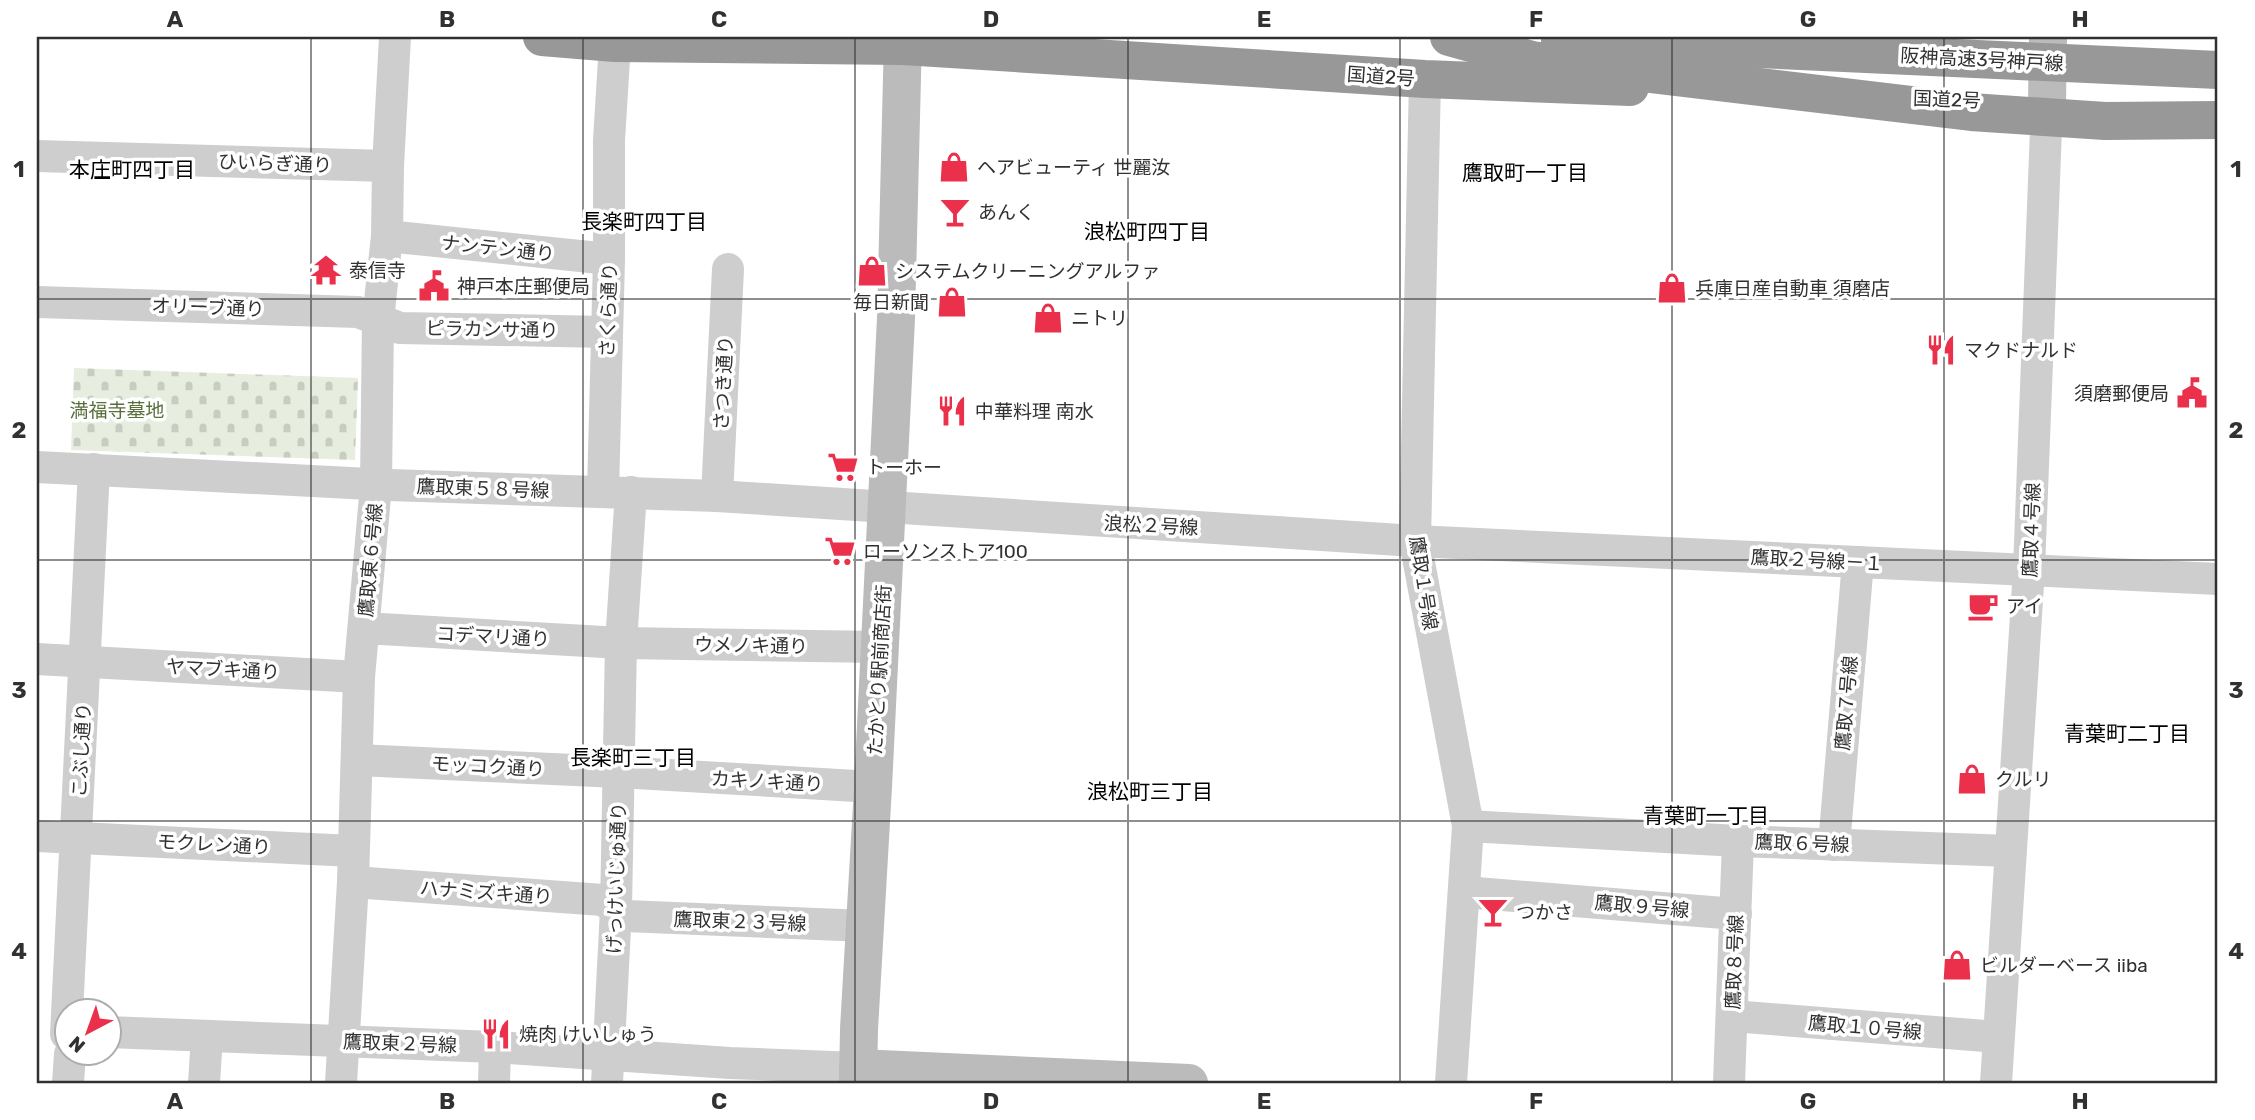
<svg xmlns="http://www.w3.org/2000/svg" width="2255" height="1120" viewBox="0 0 2255 1120" font-family="Rubik,'Noto Sans JP',sans-serif">
  <defs>
    <pattern id="cemetery-stones" width="16" height="16" patternUnits="userSpaceOnUse" patternTransform="scale(1.75)"><rect width="16" height="16" fill="#e8eedf"/><path d="M2 7V4a2 2 0 0 1 4 0v3zM10 15v-3a2 2 0 0 1 4 0v3z" fill="#c7cdc0"/></pattern>
  </defs>
  <rect width="100%" height="100%" fill="#fff"/>
  <!-- cemetery -->
  <polygon fill="url(#cemetery-stones)" points="74,368 358,378 355,460 71,450"/>
  <g fill="none" stroke-linecap="round" stroke-linejoin="round">
    <!-- street -->
    <g stroke="#cecece" stroke-width="32">
      <polyline points="1425,79 1415,541 1468,826 1451,1083"/>
      <polyline points="37,156 388,166"/>
      <polyline points="387,236 609,259"/>
      <polyline points="37,302 358,312 400,328 607,332"/>
      <polyline points="37,467 389,485 717,496 1415,541 2218,579"/>
      <polyline points="603,492 609,259 609,140 615,43"/>
      <polyline points="717,496 728,269"/>
      <polyline points="364,628 621,643 880,647"/>
      <polyline points="37,659 359,677"/>
      <polyline points="357,760 618,772 873,787"/>
      <polyline points="1468,826 1738,841 2010,851"/>
      <polyline points="37,836 353,851"/>
      <polyline points="1834,845 1858,562"/>
      <polyline points="353,882 603,900 626,916 866,926"/>
      <polyline points="1464,892 1736,914"/>
      <polyline points="1732,1016 1998,1037"/>
      <polyline points="108,1032 495,1047 730,1063 858,1068"/>
      <polyline points="66,1034 94,469"/>
      <polyline points="68,1083 70,1054"/>
      <polyline points="204,1083 207,1036"/>
      <polyline points="341,1083 353,882 359,677 376,485 378,320 387,236 388,166 395,37"/>
      <polyline points="494,1083 495,1047"/>
      <polyline points="607,1083 616,909 621,643 631,492"/>
      <polyline points="1729,1083 1738,841"/>
      <polyline points="1996,1083 2029,569 2047,103"/>
    </g>
    <!-- secondary -->
    <g stroke="#bbb" stroke-width="38">
      <polyline points="2047,103 2048,37"/>
      <polyline points="858,1068 1189,1083"/>
      <polyline points="858,1083 859,1029 873,787 896,318 903,37"/>
    </g>
    <!-- highway -->
    <polyline stroke="#989898" stroke-width="38" points="542,37 615,43 903,46 1425,79 1630,87"/>
    <!-- highway-bridge -->
    <g stroke="#989898" stroke-width="38">
      <polyline points="1449,37 1532,60 1971,112 2105,121 2218,120"/>
      <polyline points="1560,40 2218,70"/>
    </g>
  </g>
  <!-- grid -->
  <path fill="none" stroke="#313131" stroke-width="2" stroke-opacity="0.55" d="M311 37V1083M583 37V1083M855 37V1083M1128 37V1083M1400 37V1083M1672 37V1083M1944 37V1083M37 299H2218M37 560H2218M37 821H2218"/>
  <!-- icons -->
  <defs>
    <g id="shop-bare" transform="scale(2.415)"><path d="M-5-2.5h2.3a2.7 3.5 0 0 1 5.4 0H5L5.5 6h-11ZM-1.5-2.5h3a1.5 2.3 0 0 0-3 0Z" fill="#eb304c" stroke="#fff" stroke-width="2.5" paint-order="stroke"/></g>
    <g id="bar-bare" transform="scale(2.415)"><path d="M-6-5H6L.8 .8V4.5H3.5V6h-7V4.5H-.8V.8Z" fill="#eb304c" stroke="#fff" stroke-width="2.5" paint-order="stroke"/></g>
    <g id="temple-bare" transform="scale(2.415)"><path d="M0-6L5-2H3V0L6.5 2.5H4V6H1.5V3h-3V6H-4V2.5H-6.5L-3 0V-2H-5Z" fill="#eb304c" stroke="#fff" stroke-width="2.5" paint-order="stroke"/></g>
    <g id="civic-bare" transform="scale(2.415)"><path d="M-.6-6.5H3V-4.5H.6V-3L4-1V1h2V6H-6V1h2V-1L-.6-3ZM-1.2 2.5V6h2.4V2.5Z" fill="#eb304c" stroke="#fff" stroke-width="2.5" paint-order="stroke"/></g>
    <g id="restaurant-bare" transform="scale(2.415)"><path d="M-5-6h1v4h1v-4h1v4h1v-4h1v5L-1.5 .5V6h-2V.5L-5-1ZM5-6V6H3V1.5H1.5Q1.5-4 5-6Z" fill="#eb304c" stroke="#fff" stroke-width="2.5" paint-order="stroke"/></g>
    <g id="supermarket-bare" transform="scale(2.415)"><path d="M-6-5.5h2.5l.6 2H6L4.5 2H-2.5L-4.4-4H-6ZM-1.5 3.2a1.3 1.3 0 1 0 .1 0ZM3 3.2a1.3 1.3 0 1 0 .1 0Z" fill="#eb304c" stroke="#fff" stroke-width="2.5" paint-order="stroke"/></g>
    <g id="cafe-bare" transform="scale(2.415)"><path d="M-5.5-4.5H6V0H3Q3 3.5 0 3.5H-2.5Q-5.5 3.5-5.5 0ZM3-3.2v2h1.7v-2ZM-6 4.5H4V6H-6Z" fill="#eb304c" stroke="#fff" stroke-width="2.5" paint-order="stroke"/></g>
  </defs>
  <g fill-rule="evenodd">
    <use href="#shop-bare" x="954" y="167"/>
    <use href="#bar-bare" x="955" y="212"/>
    <use href="#temple-bare" x="326" y="270"/>
    <use href="#shop-bare" x="872" y="271"/>
    <use href="#civic-bare" x="434" y="286"/>
    <use href="#shop-bare" x="1672" y="288"/>
    <use href="#shop-bare" x="952" y="302"/>
    <use href="#shop-bare" x="1048" y="318"/>
    <use href="#restaurant-bare" x="1941" y="350"/>
    <use href="#civic-bare" x="2192" y="393"/>
    <use href="#restaurant-bare" x="952" y="411"/>
    <use href="#supermarket-bare" x="843" y="467"/>
    <use href="#supermarket-bare" x="840" y="551"/>
    <use href="#cafe-bare" x="1983" y="606"/>
    <use href="#shop-bare" x="1972" y="779"/>
    <use href="#bar-bare" x="1493" y="912"/>
    <use href="#shop-bare" x="1957" y="965"/>
    <use href="#restaurant-bare" x="496" y="1034"/>
  </g>
  <g text-anchor="middle" stroke-width="7" stroke-linejoin="round" paint-order="stroke">
    <!-- street labels -->
    <g font-size="19" fill="#313131" stroke="#fff">
      <text transform="translate(1982 59) rotate(3)" y="7">阪神高速3号神戸線</text>
      <text transform="translate(1381 76) rotate(4)" y="7">国道2号</text>
      <text transform="translate(1947 99) rotate(2)" y="7">国道2号</text>
      <text transform="translate(275 163) rotate(2)" y="7">ひいらぎ通り</text>
      <text transform="translate(498 248) rotate(6)" y="7">ナンテン通り</text>
      <text transform="translate(208 307) rotate(2)" y="7">オリーブ通り</text>
      <text transform="translate(608 310) rotate(-88)" y="7">さくら通り</text>
      <text transform="translate(492 329) rotate(1)" y="7">ピラカンサ通り</text>
      <text transform="translate(723 383) rotate(-87)" y="7">さつき通り</text>
      <text transform="translate(483 488) rotate(2)" y="7">鷹取東５８号線</text>
      <text transform="translate(1151 525) rotate(3)" y="7">浪松２号線</text>
      <text transform="translate(2031 530) rotate(-88)" y="7">鷹取４号線</text>
      <text transform="translate(370 560) rotate(-85)" y="7">鷹取東６号線</text>
      <text transform="translate(1817 560) rotate(3)" y="7">鷹取２号線－１</text>
      <text transform="translate(1424 583) rotate(81)" y="7">鷹取１号線</text>
      <text transform="translate(493 636) rotate(3)" y="7">コデマリ通り</text>
      <text transform="translate(751 645) rotate(1)" y="7">ウメノキ通り</text>
      <text transform="translate(223 669) rotate(3)" y="7">ヤマブキ通り</text>
      <text transform="translate(879 670) rotate(-87)" y="7">たかとり駅前商店街</text>
      <text transform="translate(1846 703) rotate(-85)" y="7">鷹取７号線</text>
      <text transform="translate(81 750) rotate(-87)" y="7">こぶし通り</text>
      <text transform="translate(488 766) rotate(3)" y="7">モッコク通り</text>
      <text transform="translate(767 781) rotate(3)" y="7">カキノキ通り</text>
      <text transform="translate(1802 843) rotate(2)" y="7">鷹取６号線</text>
      <text transform="translate(214 844) rotate(3)" y="7">モクレン通り</text>
      <text transform="translate(616 878) rotate(-88)" y="7">げっけいじゅ通り</text>
      <text transform="translate(486 892) rotate(4)" y="7">ハナミズキ通り</text>
      <text transform="translate(1642 906) rotate(5)" y="7">鷹取９号線</text>
      <text transform="translate(740 921) rotate(2)" y="7">鷹取東２３号線</text>
      <text transform="translate(1734 962) rotate(-88)" y="7">鷹取８号線</text>
      <text transform="translate(1865 1027) rotate(5)" y="7">鷹取１０号線</text>
      <text transform="translate(400 1043) rotate(2)" y="7">鷹取東２号線</text>
    </g>
    <!-- poi labels -->
    <g font-size="19" fill="#313131" stroke="#fff" text-anchor="start">
      <text x="977" y="174">ヘアビューティ 世麗汝</text>
      <text x="978" y="219">あんく</text>
      <text x="349" y="277">泰信寺</text>
      <text x="895" y="278">システムクリーニングアルファ</text>
      <text x="457" y="293">神戸本庄郵便局</text>
      <text x="1695" y="295">兵庫日産自動車 須磨店</text>
      <text x="929" y="309" text-anchor="end">毎日新聞</text>
      <text x="1071" y="325">ニトリ</text>
      <text x="1964" y="357">マクドナルド</text>
      <text x="2169" y="400" text-anchor="end">須磨郵便局</text>
      <text x="975" y="418">中華料理 南水</text>
      <text x="866" y="474">トーホー</text>
      <text x="863" y="558">ローソンストア100</text>
      <text x="2006" y="613">アイ</text>
      <text x="1995" y="786">クルリ</text>
      <text x="1516" y="919">つかさ</text>
      <text x="1980" y="972">ビルダーベース iiba</text>
      <text x="519" y="1041">焼肉 けいしゅう</text>
    </g>
    <!-- park labels -->
    <g font-size="19" fill="#586f3c" stroke="#fff">
      <text x="117" y="417">満福寺墓地</text>
    </g>
    <!-- neighbourhood labels -->
    <g font-size="21" fill="#000" stroke="#fff">
      <text x="132" y="177">本庄町四丁目</text>
      <text x="1525" y="180">鷹取町一丁目</text>
      <text x="644" y="229">長楽町四丁目</text>
      <text x="1147" y="239">浪松町四丁目</text>
      <text x="2127" y="741">青葉町二丁目</text>
      <text x="633" y="765">長楽町三丁目</text>
      <text x="1150" y="799">浪松町三丁目</text>
      <text x="1706" y="823">青葉町一丁目</text>
    </g>
  </g>
  <!-- border -->
  <rect width="2255" height="1120" fill="none" stroke="#ffffff" stroke-width="77"/>
  <!-- north arrow -->
  <g transform="translate(88 1032) rotate(221)"><circle r="33" fill="#ffffff" stroke="#adadad" stroke-width="2"/>
  <path d="M0-5L12 26L0 18L-12 26Z" fill="#eb304c"/>
  <text y="-10" font-size="19" font-weight="bold" text-anchor="middle" fill="#313131">N</text>
  </g>
  <rect x="38" y="38" width="2178" height="1044" fill="none" stroke="#313131" stroke-width="2.5"/>
  <g font-size="23" text-anchor="middle" font-weight="bold" fill="#313131">
    <text x="175" y="27">A</text>
    <text x="447" y="27">B</text>
    <text x="719" y="27">C</text>
    <text x="991" y="27">D</text>
    <text x="1264" y="27">E</text>
    <text x="1536" y="27">F</text>
    <text x="1808" y="27">G</text>
    <text x="2080" y="27">H</text>
    <text x="19" y="177">1</text>
    <text x="2236" y="177">1</text>
    <text x="19" y="438">2</text>
    <text x="2236" y="438">2</text>
    <text x="19" y="698">3</text>
    <text x="2236" y="698">3</text>
    <text x="19" y="959">4</text>
    <text x="2236" y="959">4</text>
    <text x="175" y="1109">A</text>
    <text x="447" y="1109">B</text>
    <text x="719" y="1109">C</text>
    <text x="991" y="1109">D</text>
    <text x="1264" y="1109">E</text>
    <text x="1536" y="1109">F</text>
    <text x="1808" y="1109">G</text>
    <text x="2080" y="1109">H</text>
  </g>
</svg>
